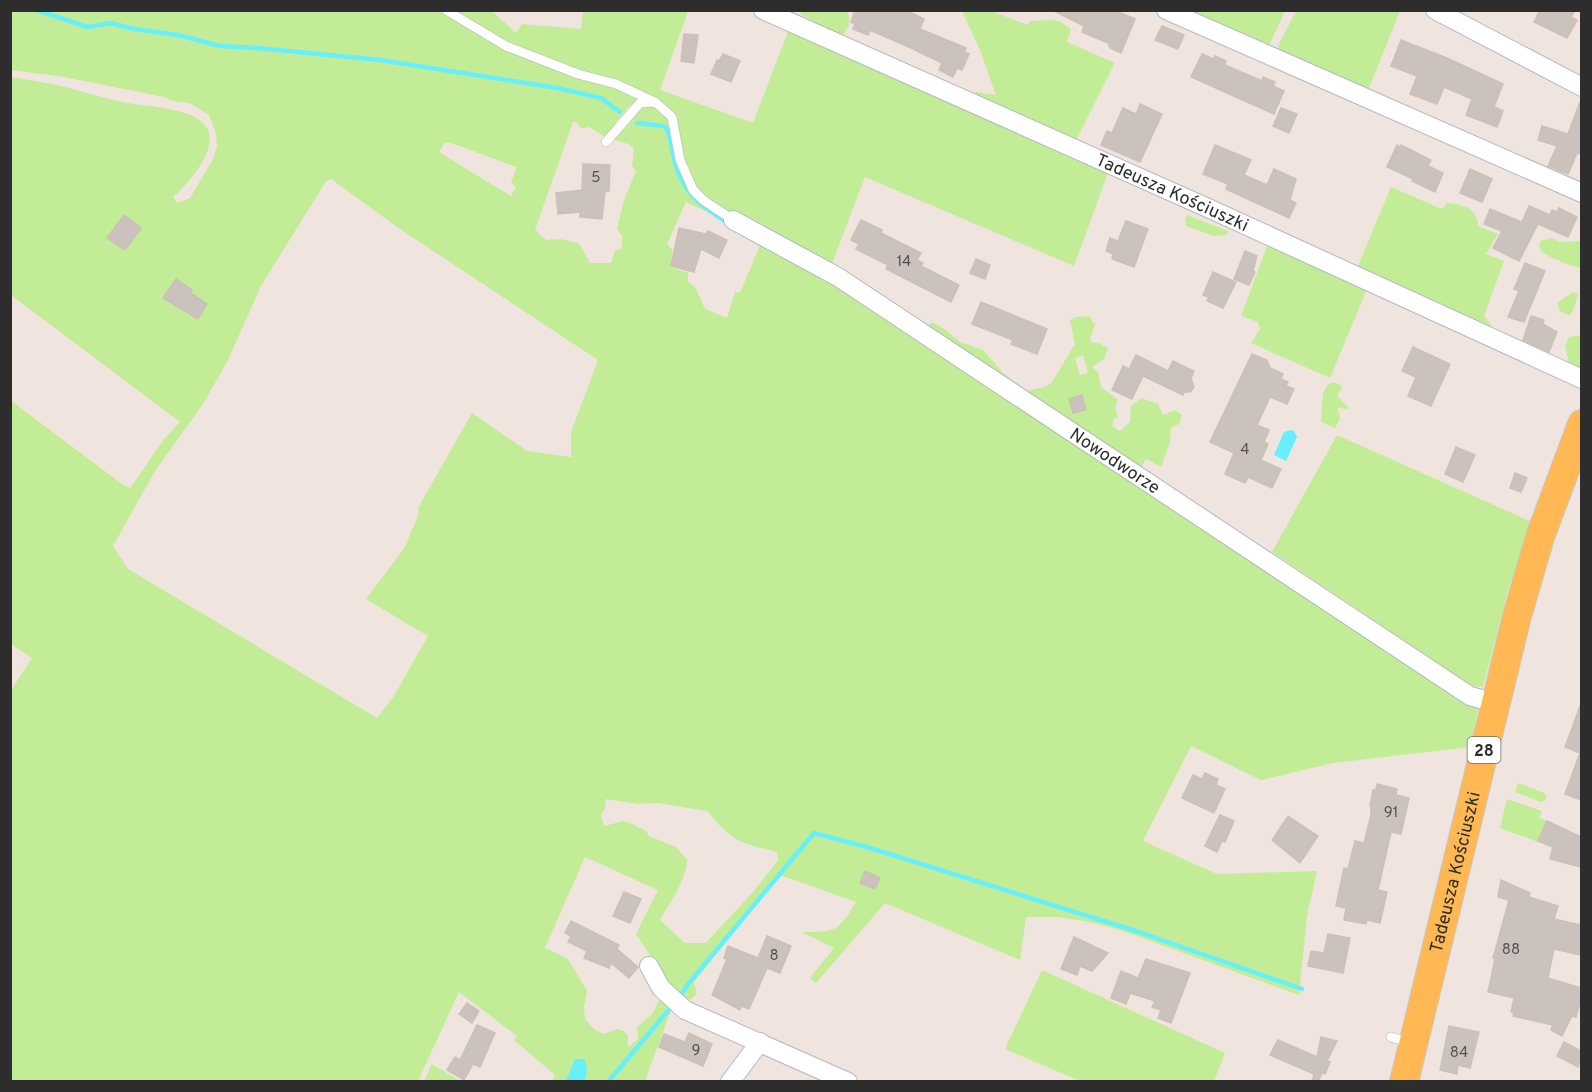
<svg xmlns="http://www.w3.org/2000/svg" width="1592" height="1092" viewBox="0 0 1592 1092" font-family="Overpass,sans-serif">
  <rect width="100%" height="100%" fill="#f0e5de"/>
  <!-- green -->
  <g fill="#c2ec95" fill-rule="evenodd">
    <path d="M440 10 443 15 445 11 491 10 516 33 522 24 581 29 583 11H688L660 90 753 123 789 29 1109 170 1074 266 865 177 830 269 686 202 667 244 673 250 670 267 688 273V282L695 287 705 309 727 318 735 292 740 293 763 238 924 329 932 322 946 330 960 342 983 350 1004 374 1018 385 1016 391 1019 394C1028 389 1045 389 1050 384 1053 382 1071 350 1075 344L1070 320 1075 317 1089 316 1095 325 1090 338 1091 342 1101 344 1108 348 1104 359 1092 367 1098 372 1101 387 1118 400 1115 407 1118 417 1114 419 1112 426 1120 431 1130 422 1131 406 1141 398 1158 404 1163 415 1175 410 1182 415 1179 424 1171 428 1170 442 1161 467 1146 459 1139 472 1479 705 1470 747 1333 763 1261 780 1191 746 1143 841 1217 874 1317 871 1307 916 1299 995 1123 931 1090 922 1058 917H1026L1020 960 885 903 816 983 810 978 834 948 801 932C836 932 838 932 856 902L780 875 694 982 697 993 692 999 684 1000 681 1003 636 934 658 890 585 857 545 948 568 959 587 991 584 1008 585 1019 595 1030 604 1034 617 1029 624 1031 628 1036V1047L638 1039 637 1027 652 1014 659 1000 665 999 670 1013 645 1081H552L555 1075 514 1040 517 1036 459 992 418 1081H11V690L32 658 11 644 10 400 122 484 130 488 165 438 180 422 11 295V77C27 80 44 82 61 86 82 91 102 98 123 102 146 107 187 107 203 123 225 143 188 184 173 197L177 203 190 198 213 159 217 146 216 134 209 115 190 103 172 101 164 97 64 77 11 70V11ZM630 105 640 108 619 128 615 123ZM573 122H576L581 128 589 127 605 137 628 144 634 149 632 166 636 171 624 200 617 229 622 236V249L615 250 611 263H590L579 243 560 239 546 240 535 230ZM445 142 457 145 516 167V170L511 182 516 187 511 196 439 152ZM331 179 397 227 598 360 571 432V457L527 451 472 413 418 508 419 513 405 547 366 599 428 636 394 696 377 718 128 569 113 546 155 471 203 404 227 362 261 286 326 181ZM1083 355 1088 373 1080 375 1075 358ZM1082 395 1086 410 1073 413 1069 399ZM606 799 638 804 658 803 707 811C732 841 739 843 777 852L778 860 754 891 706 943H685L660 920C670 902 686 881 687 860L676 847 649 836 646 831 632 824 624 821 604 826 601 815 605 809Z"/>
    <polygon points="1186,10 1285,11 1269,46"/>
    <path d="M802 11 828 12 846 11C852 19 850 25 844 34L841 35 800 14Z"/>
    <path d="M962 11H992L1027 25 1030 21C1049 21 1054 15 1071 29L1067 42 1115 63 1074 145 972 97 976 92 996 95 980 50Z"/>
    <polygon points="1296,11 1400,11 1367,93 1282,55 1278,46"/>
    <path d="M1391 187 1442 209 1447 203C1463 205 1477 207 1478 226L1498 234 1486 254 1504 261 1484 316 1491 325 1488 330 1355 273Z"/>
    <polygon points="1187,215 1228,231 1227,235 1214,236 1186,226 1185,219"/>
    <path d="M1552 238 1559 242 1581 241V268C1574 267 1544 256 1541 250 1538 246 1540 245 1540 241Z"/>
    <polygon points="1271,244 1367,289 1330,378 1251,343 1260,329 1258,322 1241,316 1267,246"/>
    <polygon points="1573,292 1578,294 1574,308 1570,316 1560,311 1557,303"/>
    <polygon points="1581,335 1581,366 1578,369 1569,365 1565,345 1569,337"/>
    <polygon points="1334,382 1340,385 1342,389 1338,393 1338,397 1348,407 1348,409 1338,408 1340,419 1335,428 1321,422 1323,393 1328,384"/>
    <polygon points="1337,435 1532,522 1508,590 1483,687 1471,686 1272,552"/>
    <polygon points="1518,783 1544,793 1546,795 1546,800 1541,802 1515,792"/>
    <polygon points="1507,799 1542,811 1539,818 1547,821 1538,842 1500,828"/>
    <polygon points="1042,970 1225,1053 1214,1081 1080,1081 1005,1049"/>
    <polygon points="432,1064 460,1081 424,1081"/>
  </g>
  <!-- water -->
  <g fill="#66effc">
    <polygon points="1290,430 1294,431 1297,437 1286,461 1274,455 1284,432"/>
    <polygon points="575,1059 585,1059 587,1071 585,1081 566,1081"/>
  </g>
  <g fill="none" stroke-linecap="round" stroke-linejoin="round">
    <!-- stream -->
    <g stroke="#66effc" stroke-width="4.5">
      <polyline points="37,10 87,27 111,23 134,29 178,35 220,46 257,48 380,60 557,88 601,98 620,112"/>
      <path d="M637 123 663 126 667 129C672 140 672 153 676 166 686 197 703 206 729 224"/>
      <polyline points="678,999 689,983 814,833 870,848 1136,931 1302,989"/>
      <polyline points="608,1082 672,1006"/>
    </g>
  </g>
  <!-- building -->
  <g fill="#cbc2bd" stroke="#ccc0b7" stroke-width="1.5">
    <polygon points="855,10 905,10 924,19 920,29 966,48 964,52 969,54 962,70 957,68 953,77 939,70 942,63 911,48 870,30 868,35 853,29 855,24 851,22"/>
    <polygon points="1052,10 1114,10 1135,19 1121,53 1110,48 1108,43 1082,32 1084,26"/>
    <polygon points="1540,10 1575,10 1571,17 1577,20 1567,38 1534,22"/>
    <polygon points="1162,26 1184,35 1178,49 1155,40"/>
    <polygon points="684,34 698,35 694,63 681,61"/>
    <polygon points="1401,40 1447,58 1503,84 1494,107 1503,111 1497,127 1466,115 1472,99 1444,87 1437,104 1410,94 1417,76 1391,66"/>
    <polygon points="723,54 740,61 731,82 711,74 717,60 719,61"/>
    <polygon points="1202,54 1213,59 1215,56 1226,61 1225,65 1262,81 1263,77 1275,82 1273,86 1284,91 1274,114 1191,77"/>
    <polygon points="1580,102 1581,154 1577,153 1568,174 1548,166 1557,146 1538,140 1542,126 1568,134"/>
    <polygon points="1140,104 1162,114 1140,162 1101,145 1107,131 1112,133 1123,108 1136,114"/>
    <polygon points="1281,108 1297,114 1289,133 1273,126"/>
    <polygon points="1215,145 1251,160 1244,175 1267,185 1274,169 1296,179 1290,200 1296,203 1289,218 1226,189 1228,184 1203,174"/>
    <polygon points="1397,145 1400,147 1401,145 1431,160 1428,166 1443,173 1435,192 1412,181 1413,179 1387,167"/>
    <polygon points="583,164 610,165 609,191 605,191 602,219 580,217 580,212 558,214 556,193 582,190"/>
    <polygon points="1470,169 1492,179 1482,202 1460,193"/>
    <polygon points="1529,206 1550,215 1552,210 1557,212 1559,208 1577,217 1568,237 1538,224 1519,261 1493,248 1502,231 1484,224 1490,209 1522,222"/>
    <polygon points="124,215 141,228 125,250 107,238"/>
    <polygon points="861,220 882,230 881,233 921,253 917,260 923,263 921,266 959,285 951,302 886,269 888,265 856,249 859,244 851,240"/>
    <polygon points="1126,221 1148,229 1134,267 1112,259 1113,254 1106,251 1110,238 1118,241"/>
    <polygon points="679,228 706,234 708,231 727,240 719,258 701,249 694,272 671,266"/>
    <polygon points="1245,251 1257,256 1253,271 1255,272 1249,285 1234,279"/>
    <polygon points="976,259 990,265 985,279 970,273"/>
    <polygon points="1525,263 1545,271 1524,322 1508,317 1519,291 1514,289"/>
    <polygon points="1213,272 1236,282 1223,308 1207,301 1209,297 1203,295"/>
    <polygon points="176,279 192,290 191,293 207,304 198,319 163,298"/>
    <polygon points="981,302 1047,329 1037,354 1011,344 1013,340 972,324"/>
    <polygon points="1531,316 1544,320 1543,324 1557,332 1549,352 1523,340"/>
    <polygon points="1413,347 1450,364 1431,406 1408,396 1416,377 1402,371"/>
    <polygon points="1252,354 1267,360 1270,368 1283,374 1281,379 1288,382 1286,386 1294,389 1287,404 1270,397 1257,425 1269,430 1264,442 1268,444 1261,460 1281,469 1272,488 1248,477 1245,483 1225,474 1234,453 1210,442"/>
    <polygon points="1136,355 1168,371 1173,361 1194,371 1191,378 1194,387 1190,392 1184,392 1183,395 1143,376 1132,399 1112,390 1123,366 1129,369"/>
    <polygon points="1082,395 1086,410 1073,413 1069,399"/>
    <polygon points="1456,447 1475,455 1463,482 1445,474"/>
    <polygon points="1515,473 1527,478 1521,492 1510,488"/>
    <polygon points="1580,706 1581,707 1581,800 1565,794 1580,753 1565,747"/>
    <polygon points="1205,773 1218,779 1216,785 1225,789 1214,813 1182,798 1193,775 1202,779"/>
    <polygon points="1377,784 1397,789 1396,795 1409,798 1401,834 1391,832 1378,890 1387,892 1380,923 1367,920 1366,924 1344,920 1346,908 1336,906 1344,868 1348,869 1355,841 1364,843 1371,815 1371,806 1370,806 1373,790 1376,790"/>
    <polygon points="1220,815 1234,821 1225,842 1222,841 1217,852 1205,846"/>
    <polygon points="1288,816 1318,836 1300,863 1272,840"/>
    <polygon points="1547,821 1581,837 1581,867 1550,859 1553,847 1538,841"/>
    <polygon points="865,871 880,878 875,889 860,883"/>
    <polygon points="1501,880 1530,893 1529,897 1558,906 1554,919 1581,925 1581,955 1554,949 1548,978 1581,988 1581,999 1576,1017 1572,1016 1562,1036 1551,1030 1553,1025 1513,1016 1514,1012 1511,1012 1514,998 1488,992 1495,959 1493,958 1509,900 1498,897"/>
    <polygon points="624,892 641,899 630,923 613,916"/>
    <polygon points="571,921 619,945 617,949 638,967 629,978 611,963 609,968 584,958 587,951 568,942 571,936 565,933"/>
    <polygon points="1328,934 1350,938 1343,973 1308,966 1311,951 1324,953"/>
    <polygon points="767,936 791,946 780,973 767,968 749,1009 741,1006 740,1010 712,995 727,959 724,958 728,946 758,958"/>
    <polygon points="1074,937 1108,953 1092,971 1080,966 1077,975 1061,969"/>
    <polygon points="1146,959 1190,973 1171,1023 1158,1018 1161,1010 1152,1007 1155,1001 1130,993 1126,1004 1111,998 1121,971 1138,978"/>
    <polygon points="467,1003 479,1011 472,1023 459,1014"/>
    <polygon points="477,1025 495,1033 480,1067 473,1064 464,1080 447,1070 455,1057 460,1060"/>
    <polygon points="1449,1026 1479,1032 1470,1068 1458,1065 1457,1074 1440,1070"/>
    <polygon points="689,1033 712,1044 703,1066 659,1047 664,1034 685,1042"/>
    <polygon points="1321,1037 1337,1041 1327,1061 1330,1062 1325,1074 1322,1073 1318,1082 1312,1082 1314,1074 1270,1055 1278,1040 1317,1057"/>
    <polygon points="1564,1042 1581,1051 1581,1058 1578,1067 1557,1056"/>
  </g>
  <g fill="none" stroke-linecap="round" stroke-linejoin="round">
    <!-- service casing -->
    <g stroke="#b2b7c2" stroke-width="10">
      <g id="service">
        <polyline points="446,10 506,46 578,74 616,84 655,102"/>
        <polyline points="606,142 640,103 655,102 672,117 680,160 693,190 703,200 733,220"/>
        <polyline points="1391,1037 1411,1043"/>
      </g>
    </g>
    <!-- minor casing -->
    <g stroke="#b2b7c2" stroke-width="20">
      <g id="minor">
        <path id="s1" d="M763 10 1208 208 1582 379"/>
        <polyline points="1166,10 1582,193"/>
        <polyline points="1435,10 1582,87"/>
        <path id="s2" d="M733 220 838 277 1470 696 1495 703"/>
        <polyline points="649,966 661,988 685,1010 848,1082"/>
        <polyline points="730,1082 760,1042"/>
      </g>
    </g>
    <!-- primary casing -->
    <g stroke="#c8c8c8" stroke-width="30">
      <g id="primary">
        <path id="s3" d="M1404 1082 1517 616 1540 537 1582 424"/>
      </g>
    </g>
    <!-- service -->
    <use href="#service" stroke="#fff" stroke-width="9"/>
    <!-- minor -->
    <use href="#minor" stroke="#fff" stroke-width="18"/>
    <!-- primary -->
    <use href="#primary" stroke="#ffb853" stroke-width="28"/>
  </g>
  <g text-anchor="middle" stroke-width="6" stroke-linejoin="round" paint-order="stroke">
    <!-- number labels -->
    <g font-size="15" fill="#545251">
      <text x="596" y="182">5</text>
      <text x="904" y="266">14</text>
      <text x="1245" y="454">4</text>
      <text x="1391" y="817">91</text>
      <text x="1511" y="954">88</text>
      <text x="774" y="960">8</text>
      <text x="696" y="1055">9</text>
      <text x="1459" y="1057">84</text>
    </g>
    <!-- shield labels -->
    <rect fill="#fff" stroke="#6c6c6c" stroke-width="1.5" x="1467.5" y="737" width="33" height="26" rx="4.5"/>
    <g font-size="16" font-weight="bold" fill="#2d2d2d">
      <text x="1484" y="756">28</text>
    </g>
    <!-- street labels -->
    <g font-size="18" fill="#2d2d2d" stroke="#fff">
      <text dy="6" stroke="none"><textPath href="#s1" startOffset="448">Tadeusza Kościuszki</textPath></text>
      <text dy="6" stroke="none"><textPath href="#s2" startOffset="452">Nowodworze</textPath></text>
      <text dy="6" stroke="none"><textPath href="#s3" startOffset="216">Tadeusza Kościuszki</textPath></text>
    </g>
  </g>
  <!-- border -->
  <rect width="1592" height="1092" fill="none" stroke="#2d2d2d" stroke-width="24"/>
</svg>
